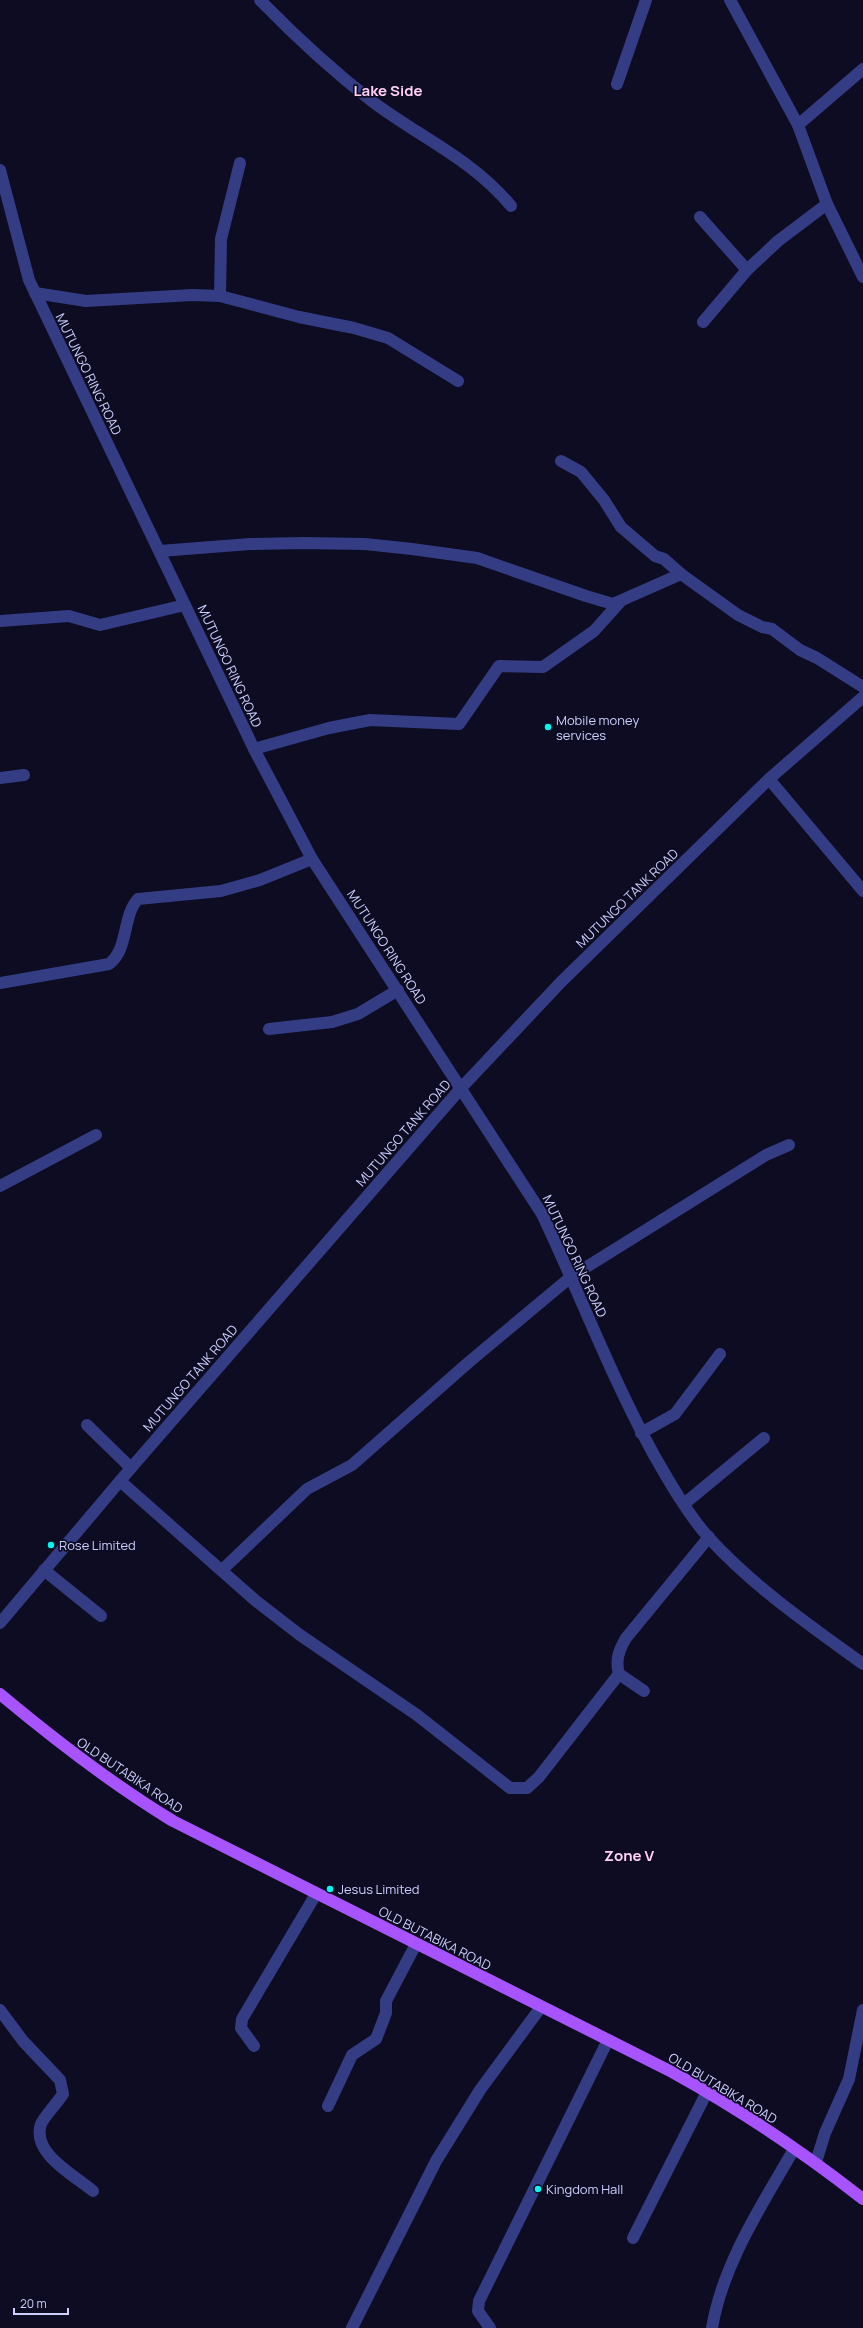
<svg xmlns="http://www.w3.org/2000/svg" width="863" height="2328" viewBox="0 0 863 2328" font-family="Manrope,sans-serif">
  <rect width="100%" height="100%" fill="#0d0c22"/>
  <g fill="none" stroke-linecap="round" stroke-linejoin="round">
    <!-- minor -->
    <g stroke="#343c84" stroke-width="12">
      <path d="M260 0C295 36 333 71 373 102 421 138 472 159 511 206"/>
      <polyline points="730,0 798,125 827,204 863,277"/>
      <polyline points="617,84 646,0"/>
      <polyline points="798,125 863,69"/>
      <path d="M0 170 29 280 254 749 312 859 542 1214C580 1294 611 1377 654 1455 670 1483 687 1513 709 1538 754 1587 809 1625 863 1664"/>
      <polyline points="700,217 747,270"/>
      <polyline points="35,293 86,301 192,295 220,296 299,317 354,328 388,338 458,381"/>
      <polyline points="220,296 221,239 240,163"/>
      <polyline points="703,322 747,270 778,241 827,204"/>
      <polyline points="561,461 581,472 604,500 621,527 655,556 664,559 681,574 738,615 762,627 772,629 800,650 817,658 863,687"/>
      <polyline points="160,551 250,544 303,543 365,544 412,549 477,558 586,596 613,604 681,574"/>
      <polyline points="0,621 69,616 100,625 185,605"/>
      <polyline points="254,749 329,728 370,720 459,724 499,666 543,667 594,631 620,602"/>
      <polyline points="0,778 24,775"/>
      <polyline points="769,779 863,891"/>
      <path d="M0 983 109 964C129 949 122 916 138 899L221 891 260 880 312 859"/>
      <polyline points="269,1029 332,1022 358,1014 398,990"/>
      <polyline points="0,1186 96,1135"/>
      <polyline points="87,1425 131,1468"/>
      <polyline points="641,1433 675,1414 720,1354"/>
      <path d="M120 1481 256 1601 300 1635 417 1715 510 1788H527L539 1777 619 1674C615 1660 619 1650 626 1638L709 1537"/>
      <polyline points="684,1504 764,1438"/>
      <polyline points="44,1570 101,1616"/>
      <polyline points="222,1570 307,1489 352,1465 469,1362 572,1276 766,1155 789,1145"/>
      <polyline points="0,1623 131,1468 462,1087 561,982 769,779 863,697"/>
      <polyline points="619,1674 644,1691"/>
      <path d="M0 2010 23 2041 60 2080 63 2094C58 2102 44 2117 41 2124 31 2153 74 2175 93 2191"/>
      <polyline points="254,2046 241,2028 242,2019 316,1894"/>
      <polyline points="328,2106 352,2055 376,2039 386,2013 386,2001 416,1944"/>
      <polyline points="816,2162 825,2133 849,2079 863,2010"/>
      <polyline points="633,2238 707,2092"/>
      <polyline points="352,2328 436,2161 480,2090 541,2007"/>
      <polyline points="490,2328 478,2311 479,2301 608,2040"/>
      <path d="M712 2328C723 2263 762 2205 794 2149"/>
    </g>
    <!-- major -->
    <path stroke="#a754ff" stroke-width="12" d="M0 1694C55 1740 112 1784 173 1821L672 2072C739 2109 803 2152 863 2199"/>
  </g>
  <!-- markers -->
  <g fill="#00f8ef" stroke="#0d0c22" stroke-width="1.5">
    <circle cx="548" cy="727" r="4"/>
    <circle cx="51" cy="1545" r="4"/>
    <circle cx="330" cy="1889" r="4"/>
    <circle cx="538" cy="2189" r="4"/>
  </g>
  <g text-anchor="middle" stroke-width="3.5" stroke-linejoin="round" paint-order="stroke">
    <!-- street labels -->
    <g font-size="13" fill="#cdcfff" stroke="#0d0c22">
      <text transform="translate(89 374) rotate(64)" y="5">MUTUNGO RING ROAD</text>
      <text transform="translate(230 666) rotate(65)" y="5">MUTUNGO RING ROAD</text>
      <text transform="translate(627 898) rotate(-44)" y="5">MUTUNGO TANK ROAD</text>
      <text transform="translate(387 947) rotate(57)" y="5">MUTUNGO RING ROAD</text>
      <text transform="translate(403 1133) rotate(-49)" y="5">MUTUNGO TANK ROAD</text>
      <text transform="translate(575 1256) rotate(65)" y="5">MUTUNGO RING ROAD</text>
      <text transform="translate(190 1378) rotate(-49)" y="5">MUTUNGO TANK ROAD</text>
      <text transform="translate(130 1775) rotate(34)" y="5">OLD BUTABIKA ROAD</text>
      <text transform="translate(435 1938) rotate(27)" y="5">OLD BUTABIKA ROAD</text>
      <text transform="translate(723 2088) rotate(31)" y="5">OLD BUTABIKA ROAD</text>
    </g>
    <!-- poi labels -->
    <g font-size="13" fill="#cdcfff" stroke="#0d0c22" text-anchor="start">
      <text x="556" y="725">Mobile money<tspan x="556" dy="15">services</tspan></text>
      <text x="59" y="1550">Rose Limited</text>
      <text x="338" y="1894">Jesus Limited</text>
      <text x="546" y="2194">Kingdom Hall</text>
    </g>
    <!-- quarter labels -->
    <g font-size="15" font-weight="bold" fill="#ffcff4" stroke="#0d0c22">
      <text x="388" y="96">Lake Side</text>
      <text x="629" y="1861">Zone V</text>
    </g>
  </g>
  <!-- scale -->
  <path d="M14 2308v6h54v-6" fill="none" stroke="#cdcfff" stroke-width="2"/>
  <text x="20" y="2308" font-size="12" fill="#cdcfff" stroke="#0d0c22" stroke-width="3" paint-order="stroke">20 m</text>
</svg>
